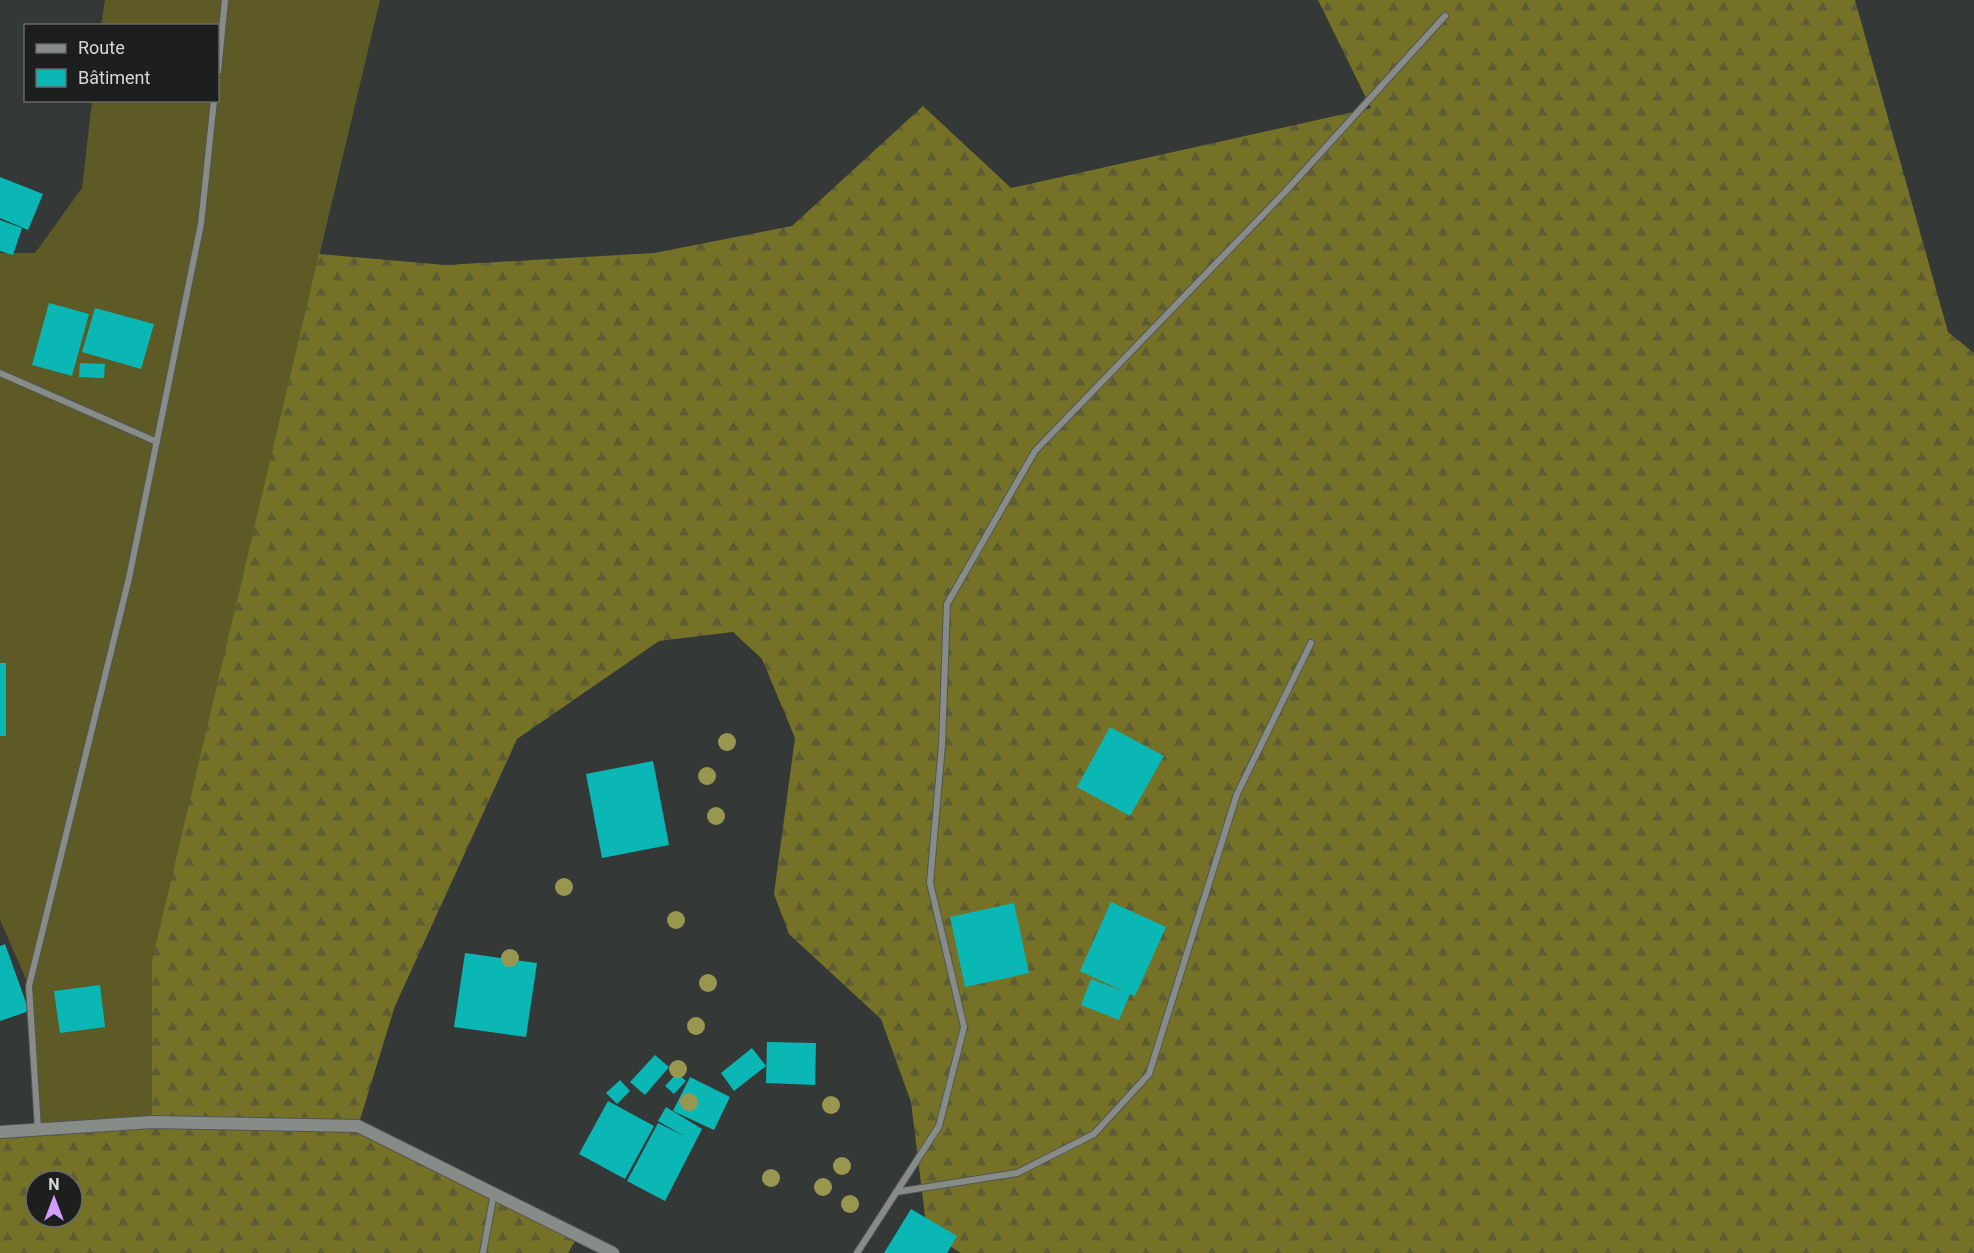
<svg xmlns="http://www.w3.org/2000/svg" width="1974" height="1253" viewBox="0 0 1974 1253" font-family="Roboto,sans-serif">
  <defs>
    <pattern id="forest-firs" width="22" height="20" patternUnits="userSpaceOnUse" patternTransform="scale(1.5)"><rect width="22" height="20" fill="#757227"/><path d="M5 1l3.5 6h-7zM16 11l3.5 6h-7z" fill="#5d5c32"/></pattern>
  </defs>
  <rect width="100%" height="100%" fill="#343836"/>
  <!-- grass -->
  <polygon fill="#5d5a26" points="105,0 380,0 152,960 152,1122 38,1130 29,986 0,920 0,253 35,253 82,188 92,101 218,100 218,26 101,25"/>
  <!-- forest -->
  <path fill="url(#forest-firs)" fill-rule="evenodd" d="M1318 0H1855L1948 332 1974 353V1253H961L927 1232 911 1102 881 1019 789 934 774 894 795 738 762 659 733 632 659 641 517 739 395 1006 358 1126 579 1234 568 1253H0V1132L152 1122V960L319 254 445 265 654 253 792 226 923 106 1011 188 1371 108ZM36 1181H72V1217H36Z"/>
  <!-- building -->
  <g fill="#0ab7b5">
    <polygon points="0,177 43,194 28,230 0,218"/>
    <polygon points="0,220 22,228 13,255 0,251"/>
    <polygon points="49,303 89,314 72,376 32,365"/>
    <polygon points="95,308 154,324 141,369 82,352"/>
    <polygon points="80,363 105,364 104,378 79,377"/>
    <rect x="0" y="663" width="6" height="73"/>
    <polygon points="1110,727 1164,756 1130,816 1077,787"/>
    <polygon points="653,761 669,845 602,858 586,774"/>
    <polygon points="1111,902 1166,927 1135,996 1130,994 1119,1020 1081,1005 1091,979 1125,992 1080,971"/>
    <polygon points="1014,903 1029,973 965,987 950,917"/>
    <polygon points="5,944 29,1011 0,1021 0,946"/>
    <polygon points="465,953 537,963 526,1037 454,1027"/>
    <polygon points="100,985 105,1027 60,1033 54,991"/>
    <polygon points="767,1042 816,1043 815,1085 766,1083"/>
    <polygon points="752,1048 766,1066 734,1091 721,1073"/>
    <polygon points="655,1055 669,1067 645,1095 630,1082"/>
    <polygon points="677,1073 686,1081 674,1094 665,1086"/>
    <polygon points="690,1077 730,1097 714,1130 673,1111"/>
    <polygon points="620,1080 630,1091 617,1104 606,1093"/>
    <polygon points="608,1101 654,1126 625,1179 579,1154"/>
    <polygon points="666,1107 702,1129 665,1201 627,1181 658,1123 684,1136 658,1121"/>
    <polygon points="911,1209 957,1236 947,1253 884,1253"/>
  </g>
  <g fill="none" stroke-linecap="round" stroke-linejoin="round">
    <!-- street casing -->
    <g stroke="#535654" stroke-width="8">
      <g id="street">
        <polyline points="218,71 225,0"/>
        <polyline points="0,373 157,442"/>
        <polyline points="38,1129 29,986 129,578 201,224 214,100"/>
        <polyline points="896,1192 1017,1173 1094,1134 1149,1074 1237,794 1311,643"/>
        <polyline points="483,1253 494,1193"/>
        <polyline points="857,1253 939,1126 964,1027 930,883 942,745 947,604 1035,451 1285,192 1445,16"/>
      </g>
    </g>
    <!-- secondary casing -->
    <g stroke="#535654" stroke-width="14">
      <polyline id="secondary" points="0,1132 152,1122 358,1126 613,1253"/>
    </g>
    <!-- street -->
    <use href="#street" stroke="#878c89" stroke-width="6"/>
    <!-- secondary -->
    <use href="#secondary" stroke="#878c89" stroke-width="12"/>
  </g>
  <!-- trees -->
  <g fill="#99974f">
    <circle cx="727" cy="742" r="9"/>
    <circle cx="707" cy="776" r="9"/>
    <circle cx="716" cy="816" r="9"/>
    <circle cx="564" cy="887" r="9"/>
    <circle cx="676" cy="920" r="9"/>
    <circle cx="510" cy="958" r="9"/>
    <circle cx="708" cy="983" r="9"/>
    <circle cx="696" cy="1026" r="9"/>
    <circle cx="678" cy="1069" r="9"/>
    <circle cx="689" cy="1102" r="9"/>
    <circle cx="831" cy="1105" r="9"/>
    <circle cx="842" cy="1166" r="9"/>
    <circle cx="771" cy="1178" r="9"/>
    <circle cx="823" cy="1187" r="9"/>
    <circle cx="850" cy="1204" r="9"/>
  </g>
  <!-- legend -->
  <rect x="24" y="24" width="195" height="78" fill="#1d1f1e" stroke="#676968" stroke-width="1.5"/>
  <rect x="36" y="44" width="30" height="9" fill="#878c89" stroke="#676968" stroke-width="1.5"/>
  <text x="78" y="54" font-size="18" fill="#d5d7d6">Route</text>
  <rect x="36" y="69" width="30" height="18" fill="#0ab7b5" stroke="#676968" stroke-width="1.5"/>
  <text x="78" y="84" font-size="18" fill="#d5d7d6">Bâtiment</text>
  <!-- north arrow -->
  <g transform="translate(54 1199)"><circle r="28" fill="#1d1f1e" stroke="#676968" stroke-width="1.5"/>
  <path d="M0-4.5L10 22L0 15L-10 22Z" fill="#d19dfe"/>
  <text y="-9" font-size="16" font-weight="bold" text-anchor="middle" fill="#d5d7d6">N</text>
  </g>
</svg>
